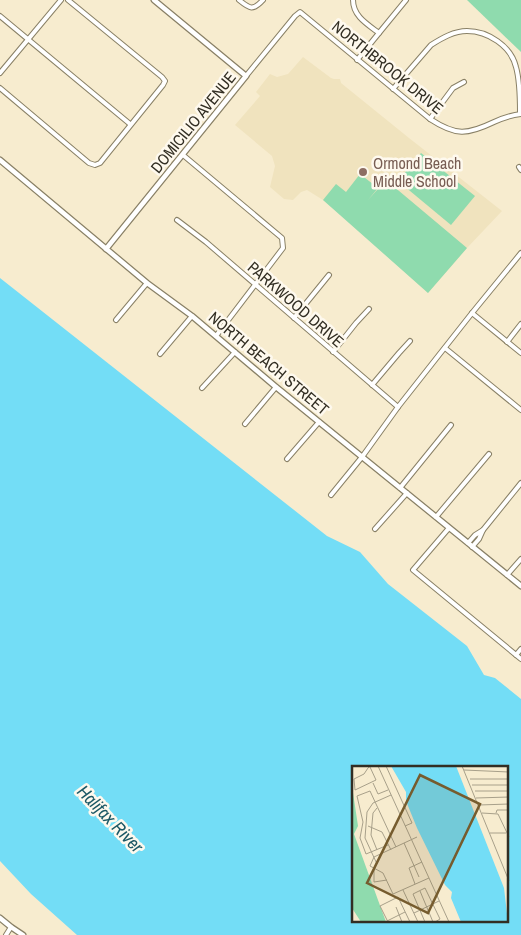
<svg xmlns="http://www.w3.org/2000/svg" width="521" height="935" viewBox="0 0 521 935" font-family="'Archivo Narrow',sans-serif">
  <rect width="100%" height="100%" fill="#f7eccf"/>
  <!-- built -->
  <polygon fill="#f0e3be" points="303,57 331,78 334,79 340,79 341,83 409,138 502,211 467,248 428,293 349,222 323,200 307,190 301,192 293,200 284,199 270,187 275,166 272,156 235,125 260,96 256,92 270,74 277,77 288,74"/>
  <!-- green -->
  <g fill="#8fdbae">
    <polygon points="467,0 521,0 521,52"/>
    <polygon points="421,153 475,196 451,225 398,181"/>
    <polygon points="360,174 378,188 368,200 386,180 467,248 428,293 323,200 336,184 346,192"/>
  </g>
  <!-- water -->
  <path fill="#73ddf6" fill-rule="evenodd" d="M0 278 327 536 360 552 388 584 467 646 484 675 495 678 521 699V935H77L31 894 0 861ZM354 768H507V921H354Z"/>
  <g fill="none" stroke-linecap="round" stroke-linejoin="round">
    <!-- minor casing -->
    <g stroke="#898066" stroke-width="6">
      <g id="minor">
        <path d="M239 0C250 9 253 11 263 0"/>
        <path d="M353 0C353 16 367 24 379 33L406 0"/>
        <polyline points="0,16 130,124"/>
        <polyline points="357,60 379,33"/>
        <polyline points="0,73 61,0"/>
        <path d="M246 76 295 16 300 12 430 119C456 136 467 135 494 122 503 118 511 115 521 114"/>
        <polyline points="0,88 89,163 95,165 100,163 163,85 165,81 162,77 68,0"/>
        <path d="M393 89 431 45C442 38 454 31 467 31 488 31 511 46 516 67 520 81 520 99 520 113"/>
        <polyline points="430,119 453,88 464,82"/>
        <polyline points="183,155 282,238 283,248 216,336"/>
        <polyline points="519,167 521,170"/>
        <polyline points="177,220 206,242 398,407"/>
        <polyline points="472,313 521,353"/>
        <polyline points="294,318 329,275"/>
        <polyline points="116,320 147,283"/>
        <polyline points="507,342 521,324"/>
        <polyline points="445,348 521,410"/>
        <polyline points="333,352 356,323 369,309"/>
        <polyline points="160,354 192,316"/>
        <polyline points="372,385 399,353 410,341"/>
        <polyline points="202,388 235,352"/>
        <polyline points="245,424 276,387"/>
        <polyline points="287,459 319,422"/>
        <polyline points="400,488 451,425"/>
        <polyline points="331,495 362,457 398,407 472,313 521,253"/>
        <polyline points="436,517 489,454"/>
        <polyline points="449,528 413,570 521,659"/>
        <polyline points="375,529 407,493"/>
        <polyline points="483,530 521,483"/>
        <polyline points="468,543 475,535 483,530 479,539 472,547"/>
        <polyline points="507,575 521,559"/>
        <polyline points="516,655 521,649"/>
        <polyline points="6,935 11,927"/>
      </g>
    </g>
    <!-- tertiary casing -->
    <g stroke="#898066" stroke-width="7">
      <g id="tertiary">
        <polyline points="0,160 147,283 192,316 276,387 521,586"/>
        <polyline points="106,249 246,76 154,0"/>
        <polyline points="0,918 11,927 23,935"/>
      </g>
    </g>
    <!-- minor -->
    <use href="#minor" stroke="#fff" stroke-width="4"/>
    <!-- tertiary -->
    <use href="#tertiary" stroke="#fff" stroke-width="4.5"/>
  </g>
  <!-- markers -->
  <circle fill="#8d6e63" stroke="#fef9ee" stroke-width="2" cx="363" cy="172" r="5"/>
  <g text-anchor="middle" stroke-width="5" stroke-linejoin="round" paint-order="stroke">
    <!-- street labels -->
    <g font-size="16" fill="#322e23" stroke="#fef9ee">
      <text transform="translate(388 67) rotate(39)" y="6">NORTHBROOK DRIVE</text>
      <text transform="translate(193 122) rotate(-51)" y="6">DOMICILIO AVENUE</text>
      <text transform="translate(296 304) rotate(41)" y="6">PARKWOOD DRIVE</text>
      <text transform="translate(269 363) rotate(40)" y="6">NORTH BEACH STREET</text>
    </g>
    <!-- education labels -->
    <g font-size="16" fill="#785e54" stroke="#fef9ee" text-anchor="start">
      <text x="373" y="169">Ormond Beach<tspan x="373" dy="18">Middle School</tspan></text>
    </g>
    <!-- water labels -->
    <g font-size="18" font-style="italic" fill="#1c5865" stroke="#fef9ee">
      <text transform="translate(110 819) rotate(46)" y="6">Halifax River</text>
    </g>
  </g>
  <!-- overview -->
  <g transform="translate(352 766)">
    <rect width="156" height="156" fill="#f7eccf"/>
    <path d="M0 20 6 60 2 68 34 156H9L0 142Z" fill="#8fdbae"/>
    <path d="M39 0H104L152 122 156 156H109L99 132 100 126 93 119 65 62 54 35V26Z" fill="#73ddf6"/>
    <path fill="none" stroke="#a8a08a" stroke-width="1" d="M26 0 97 156M34 0 60 57 53 60M110 0 157 115M18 1 24 14 3 24 2 13 12 8 16 2 17 1 19 0M112 4 157 6M118 13H157M21 17 26 28 36 24M120 19H157M123 25H157M124 32 157 31M127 39 157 38M130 47 146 48 157 71M144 47 145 44H157M16 60 30 66 39 84M138 67H154M65 71 22 91 18 100 31 107 41 128 77 112M52 77 67 111M36 79 14 88 8 72 11 56 5 30 18 25 44 81M25 84 19 69 21 47 25 42M25 98 13 72 15 46 21 37 39 29M22 104V116L35 114M63 118 57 102 70 96M51 124 66 156M68 125 81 156M44 141 50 156M62 147 87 135M35 155 53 146M36 156 28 140 46 131 58 156M73 156 61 128 73 122 88 153 83 156"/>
    <path fill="#765c2e" fill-opacity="0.15" stroke="#765c2e" stroke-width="2.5" d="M68 9 128 38 76 147 15 117Z"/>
    <rect width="156" height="156" fill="none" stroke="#322e23" stroke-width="2.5"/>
  </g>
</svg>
